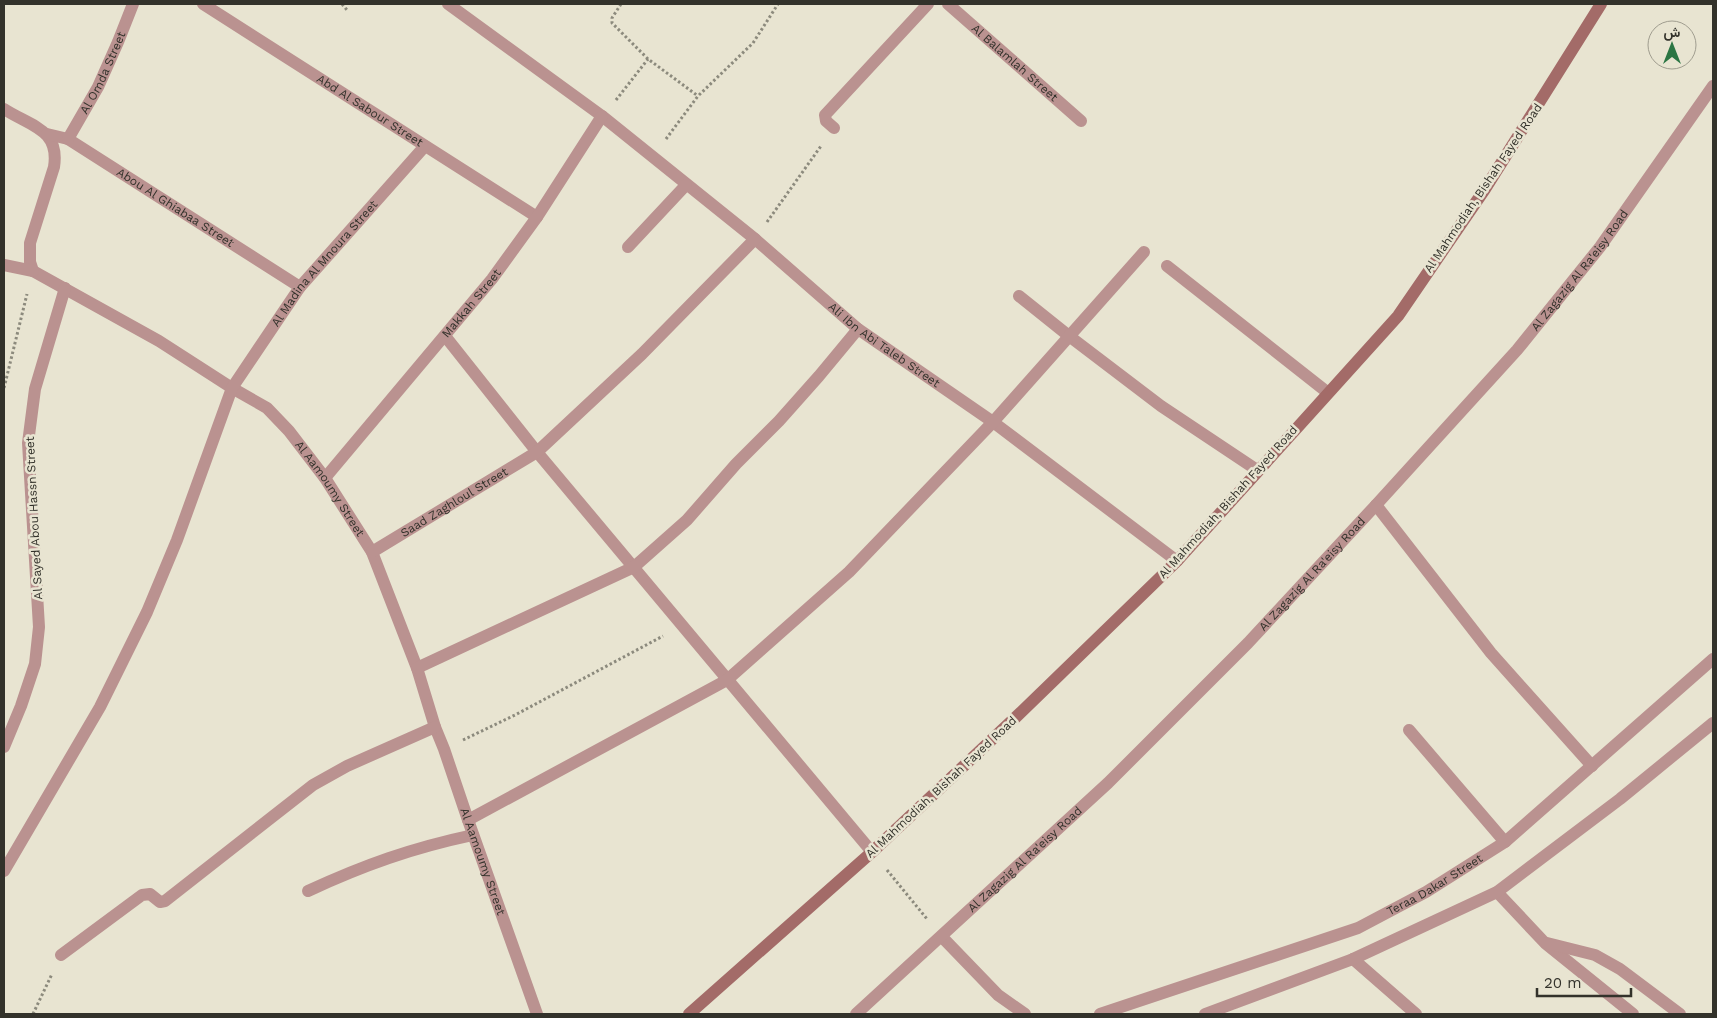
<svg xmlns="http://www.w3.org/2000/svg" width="1717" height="1018" viewBox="0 0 1717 1018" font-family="'Work Sans',Vazirmatn,sans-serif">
  <rect width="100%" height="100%" fill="#e8e4d1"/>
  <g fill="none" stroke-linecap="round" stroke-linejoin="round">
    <!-- path -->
    <g stroke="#8c8a7d" stroke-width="3" stroke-dasharray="2.5 2.5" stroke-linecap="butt">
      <polyline points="342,4 347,10"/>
      <polyline points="621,4 612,18 612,23 648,59 698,96"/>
      <polyline points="616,100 648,59"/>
      <polyline points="666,139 698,96 753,43 778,4"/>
      <polyline points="767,222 821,146"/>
      <polyline points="4,388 27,294"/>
      <polyline points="463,740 515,715 663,636"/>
      <polyline points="887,870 927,919"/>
      <polyline points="33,1014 52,974"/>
    </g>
    <!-- street -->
    <g stroke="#ba9290" stroke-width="12">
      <path id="s1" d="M203 4 537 217"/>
      <path id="s2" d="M448 4 602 116 755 239 858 329 993 422 1177 561"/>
      <path id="s3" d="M948 4 1081 121"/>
      <path id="s4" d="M4 109C30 126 60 129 54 167L30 243V262L33 271 159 341 232 388 267 408 289 431 325 478 372 552 417 668 435 727 444 749 468 820 537 1014"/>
      <polyline points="834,128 826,121 825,115 928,4"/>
      <path id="s5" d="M47 134 68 139 300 287"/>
      <path id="s6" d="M68 139 98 87 118 42 133 4"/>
      <polyline points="628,247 686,185"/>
      <polyline points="4,265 33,271"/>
      <polyline points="1167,266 1327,392"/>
      <polyline points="1019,296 1069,336 1161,406 1257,470"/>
      <polyline points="445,336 537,452 872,852"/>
      <path id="s7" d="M325 478 492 279 537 217 602 116"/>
      <polyline points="1376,505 1491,653 1592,766"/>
      <path id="s8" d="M372 552 537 452 642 354 755 239"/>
      <polyline points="417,668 634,567 687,520 736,464 779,421 819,376 858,329"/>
      <polyline points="1409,730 1505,842"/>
      <polyline points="4,747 21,706 35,664 39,627 28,443 35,389 65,288"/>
      <polyline points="468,820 727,680 849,572 993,422 1144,252"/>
      <path id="s9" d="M4 871 100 707 147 612 177 540 232 388 300 287 425 146"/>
      <path d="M308 891C364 865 412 848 473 835"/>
      <polyline points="1497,892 1545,943 1633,1014"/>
      <polyline points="942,937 998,995 1025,1014"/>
      <polyline points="1547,943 1595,955 1620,969 1680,1014"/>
      <polyline points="61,955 142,895 150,894 160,902 165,901 313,785 347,766 435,727"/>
      <polyline points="1353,959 1416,1014"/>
      <path id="s10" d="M856 1014 1108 783 1248 643 1376 505 1517 350 1600 247 1713 86"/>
      <path id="s11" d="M1100 1014 1358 928 1426 892 1505 842 1713 659"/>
      <polyline points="1205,1014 1353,959 1497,892 1620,799 1713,723"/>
    </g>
    <!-- secondary -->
    <polyline stroke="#a36b68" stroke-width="12" points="689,1014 872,852 1016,717 1177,561 1398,316 1485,189 1601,4"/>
  </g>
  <g text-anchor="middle" stroke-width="5" stroke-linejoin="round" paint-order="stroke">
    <!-- street labels -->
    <g font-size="12" fill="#33322b" stroke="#e8e4d1">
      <text dy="4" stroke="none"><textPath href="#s3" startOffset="89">Al Balamlah Street</textPath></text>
      <text dy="4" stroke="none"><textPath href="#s6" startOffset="75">Al Omda Street</textPath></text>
      <text dy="4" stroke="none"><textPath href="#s1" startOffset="198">Abd Al Sabour Street</textPath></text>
      <text transform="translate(1483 188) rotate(-56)" y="4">Al Mahmodiah, Bishah Fayed Road</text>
      <text dy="4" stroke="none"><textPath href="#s5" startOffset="149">Abou Al Ghiabaa Street</textPath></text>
      <text dy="4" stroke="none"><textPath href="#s9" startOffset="691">Al Madina Al Mnoura Street</textPath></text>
      <text dy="4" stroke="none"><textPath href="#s10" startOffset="1039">Al Zagazig Al Ra'eisy Road</textPath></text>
      <text dy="4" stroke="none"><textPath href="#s7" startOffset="228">Makkah Street</textPath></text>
      <text dy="4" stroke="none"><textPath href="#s2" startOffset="554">Ali Ibn Abi Taleb Street</textPath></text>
      <text dy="4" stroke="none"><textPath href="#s4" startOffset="566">Al Aamoumy Street</textPath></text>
      <text dy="4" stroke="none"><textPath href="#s8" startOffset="96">Saad Zaghloul Street</textPath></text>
      <text transform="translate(1228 502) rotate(-48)" y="4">Al Mahmodiah, Bishah Fayed Road</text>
      <text transform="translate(34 518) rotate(-93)" y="4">Al Sayed Abou Hassn Street</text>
      <text dy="4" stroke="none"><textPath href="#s10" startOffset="634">Al Zagazig Al Ra'eisy Road</textPath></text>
      <text transform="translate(941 787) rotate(-43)" y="4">Al Mahmodiah, Bishah Fayed Road</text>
      <text dy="4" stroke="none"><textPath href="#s10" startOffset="229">Al Zagazig Al Ra'eisy Road</textPath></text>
      <text dy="4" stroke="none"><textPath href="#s4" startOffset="971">Al Aamoumy Street</textPath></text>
      <text dy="4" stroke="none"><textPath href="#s11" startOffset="360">Teraa Dakar Street</textPath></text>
    </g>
  </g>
  <!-- border -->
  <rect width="1717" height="1018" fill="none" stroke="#33322b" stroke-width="10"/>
  <!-- north arrow -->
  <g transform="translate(1672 45)"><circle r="24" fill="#e8e4d1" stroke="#a09d8f"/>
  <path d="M0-4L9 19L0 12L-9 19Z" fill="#2b7543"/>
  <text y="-8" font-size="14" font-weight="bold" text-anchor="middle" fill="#33322b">ش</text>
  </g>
  <!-- scale -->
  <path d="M1537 988v8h94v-8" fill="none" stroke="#33322b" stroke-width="2.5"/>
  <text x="1544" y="988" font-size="15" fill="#33322b" stroke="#e8e4d1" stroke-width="4" paint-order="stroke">20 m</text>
</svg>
